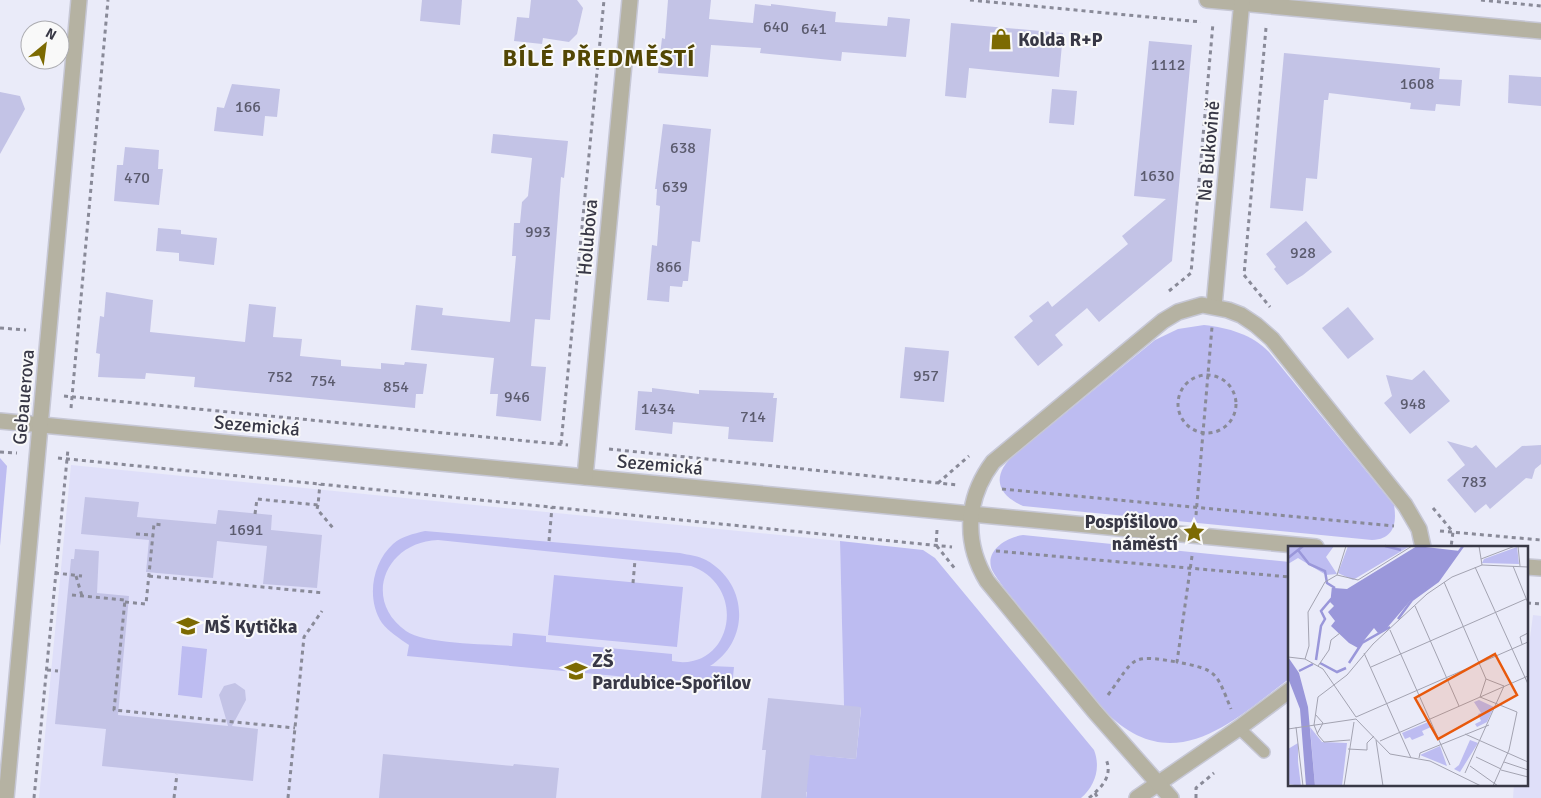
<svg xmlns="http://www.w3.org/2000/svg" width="1541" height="798" viewBox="0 0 1541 798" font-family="Signika,sans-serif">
  <rect width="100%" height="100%" fill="#eaebf9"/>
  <!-- built -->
  <g fill="#dfdff9">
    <polygon points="71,465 840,541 844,706 861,707 856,759 804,754 806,798 39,798"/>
    <polygon points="1533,615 1541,616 1541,798 1513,798 1514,784 1527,784 1527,660"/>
  </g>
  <!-- green -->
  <g fill="#bdbcf1" fill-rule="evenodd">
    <path d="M1204 325C1229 328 1251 334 1269 352L1394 505C1397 523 1394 539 1372 540L1023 506C995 494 992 474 1015 454L1155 340 1178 329Z"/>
    <polygon points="0,458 7,466 0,546"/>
    <path d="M425 531 680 553C689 555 699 556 706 560 748 583 751 640 710 666L734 667 732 687 407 656 409 645C399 638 389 632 382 623 366 599 372 563 393 544 402 536 413 534 425 531ZM438 540 691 566C750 587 731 673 672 661V654L546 642V636L513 633 512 646C487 644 424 644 406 631 362 600 385 542 438 540Z"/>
    <path d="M1023 535 1290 562V678C1231 723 1171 781 1103 709L1004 588C1000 582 995 576 992 570 984 550 1008 537 1023 535Z"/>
    <path d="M840 541 923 550 935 558 1094 750C1101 768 1095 786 1081 798H806L807 792 801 791 804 754 856 759 861 708 844 706Z"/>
    <polygon points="554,575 683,587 677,647 548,635"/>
    <polygon points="182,646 207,649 202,698 178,695"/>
  </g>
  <!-- building -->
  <g fill="#c3c3e6">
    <polygon points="422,0 462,0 460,25 420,21"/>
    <polygon points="531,0 577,0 583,8 577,34 569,42 543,38 542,44 514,41 517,17 529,18"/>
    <polygon points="668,0 711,0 709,19 753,23 755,4 771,6 771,4 836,12 835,22 887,26 888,17 910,19 906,57 842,52 841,61 760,53 761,48 711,45 708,77 658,73 662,38 665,39"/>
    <polygon points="951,23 1063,33 1059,77 969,68 966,98 945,96"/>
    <polygon points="1149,41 1192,45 1172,261 1099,322 1087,308 1055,335 1063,345 1038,366 1014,337 1033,321 1029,316 1048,301 1052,307 1128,244 1122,236 1166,199 1134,196"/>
    <polygon points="1284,53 1440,68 1439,79 1462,80 1460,106 1436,104 1435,111 1410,109 1411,103 1329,93 1328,100 1324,100 1317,179 1306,178 1303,211 1270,208"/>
    <polygon points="1509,75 1541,77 1541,106 1508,103"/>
    <polygon points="232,84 280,89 277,117 265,116 263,136 214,131 217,107 224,108"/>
    <polygon points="1052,89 1077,91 1074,125 1049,123"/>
    <polygon points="0,92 20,96 25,109 0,154"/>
    <polygon points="663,124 711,129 700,242 692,241 688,281 683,281 682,287 670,286 669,302 647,300 652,245 657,246 660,206 656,205 657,189 655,189"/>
    <polygon points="493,134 568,141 564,178 561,177 550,320 535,319 531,366 546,367 541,421 496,416 498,394 490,394 494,358 411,350 416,305 443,308 442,315 510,322 516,256 512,256 514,223 520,223 522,202 528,196 532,158 491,153"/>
    <polygon points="125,147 159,150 158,169 163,169 159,205 114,201 117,165 123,165"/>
    <polygon points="1306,221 1332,252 1303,275 1287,285 1274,269 1276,267 1266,254"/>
    <polygon points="158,228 181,230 181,234 217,238 214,265 179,261 179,253 156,251"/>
    <polygon points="106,292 153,300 150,332 245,342 249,304 276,307 273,337 302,339 300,356 341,360 341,366 381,369 381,363 404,365 405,362 427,364 423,394 416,394 415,408 194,387 195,377 146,373 145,379 98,377 100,354 96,353 100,316 104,317"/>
    <polygon points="1348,307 1374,339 1348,359 1322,328"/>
    <polygon points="905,347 949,351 944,402 900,398"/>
    <polygon points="1424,370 1450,401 1410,434 1384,403 1392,396 1386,375 1412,380"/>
    <polygon points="652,388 699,394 699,390 774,393 773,398 777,398 773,442 728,439 729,427 673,422 672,434 635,430 638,391 652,392"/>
    <polygon points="1447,441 1472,448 1476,445 1496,468 1522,446 1541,445 1541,464 1535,469 1532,479 1526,478 1490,509 1486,504 1475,513 1447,480 1465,465"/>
    <polygon points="85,497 139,502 137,517 216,524 218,510 272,515 271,530 322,535 317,588 263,584 267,546 217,541 213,578 146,572 149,540 81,534"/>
    <polygon points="75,549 99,551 97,593 129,596 118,715 228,726 219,695 224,686 235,683 245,690 246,700 232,726 258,729 253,781 102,766 106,729 55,724 71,559 74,559"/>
    <polygon points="768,698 861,707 856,759 810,755 806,798 761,798 766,750 762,750"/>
    <polygon points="383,754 513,766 514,764 559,768 556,798 379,798"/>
  </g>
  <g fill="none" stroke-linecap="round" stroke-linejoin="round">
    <!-- lane casing -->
    <g stroke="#c6c7d5" stroke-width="14">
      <polyline id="lane" points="1239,728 1264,752"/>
    </g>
    <!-- street casing -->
    <g stroke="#c6c7d5" stroke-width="18">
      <g id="street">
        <polyline points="1207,0 1541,31"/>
        <polyline points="1214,306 1242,0"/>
        <polyline points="0,421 1316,547"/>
        <polyline points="585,477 630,0"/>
        <polyline points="1527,567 1541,568"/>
        <polyline points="6,798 79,0"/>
        <polyline points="1137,798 1239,728 1290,690"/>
        <path d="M1171 798 1095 712 987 581C963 542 966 498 993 462L1163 321 1178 312 1202 305 1228 310 1241 315 1256 325 1272 339 1405 505 1419 529 1423 547"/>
      </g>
    </g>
    <!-- path -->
    <g stroke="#898a98" stroke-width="3" stroke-dasharray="4 4" stroke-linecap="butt">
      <polyline points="970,0 1201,22"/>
      <polyline points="1481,0 1541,6"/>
      <polyline points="1266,28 1244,275 1270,307"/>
      <polyline points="1169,291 1191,273 1213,23"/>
      <polyline points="0,328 26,330"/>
      <circle cx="1207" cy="404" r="29"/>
      <polyline points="64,396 568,445"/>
      <polyline points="71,408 108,0"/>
      <polyline points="561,444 604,0"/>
      <polyline points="609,449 958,485"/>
      <polyline points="0,452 17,453"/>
      <polyline points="58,458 952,547"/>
      <polyline points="938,483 969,456"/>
      <polyline points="1002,489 1394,526"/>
      <polyline points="318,505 317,509 333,528"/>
      <polyline points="1433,508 1453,532 1451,547"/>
      <polyline points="255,514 257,499 318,505 320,484"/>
      <polyline points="1196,515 1212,327"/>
      <polyline points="937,530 936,545 956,570"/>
      <polyline points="1440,531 1541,540"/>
      <polyline points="136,534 153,535"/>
      <polyline points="549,541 552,507"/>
      <polyline points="996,551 1290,577"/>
      <path d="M1192 556 1177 662C1218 670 1216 672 1231 709"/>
      <polyline points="55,573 82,576"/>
      <polyline points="76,576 82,596"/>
      <polyline points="149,576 324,593"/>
      <polyline points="633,583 635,560"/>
      <polyline points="72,595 125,600 114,710 295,728"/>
      <polyline points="125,602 146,604 154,524 164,525"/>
      <polyline points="1527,603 1541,604"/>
      <polyline points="47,670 58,671"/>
      <path d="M1108 695C1136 657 1129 654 1177 662"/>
      <polyline points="1095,793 1098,798"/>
      <polyline points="34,798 68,449"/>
      <polyline points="174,798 177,774"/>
      <polyline points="288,798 304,637 322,611"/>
      <path d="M1089 798C1102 787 1113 776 1106 759"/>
      <polyline points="1196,798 1196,788 1214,773"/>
    </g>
    <!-- lane -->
    <use href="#lane" stroke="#b5b2a2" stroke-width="11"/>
    <!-- street -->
    <use href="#street" stroke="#b5b2a2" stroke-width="15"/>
  </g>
  <!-- icons -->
  <defs>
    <g id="shop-bare" transform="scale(1.725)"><path d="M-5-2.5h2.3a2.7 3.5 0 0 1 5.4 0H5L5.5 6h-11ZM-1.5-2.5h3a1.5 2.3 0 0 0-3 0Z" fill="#7c6a02" stroke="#f9f9f9" stroke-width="2.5" paint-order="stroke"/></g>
    <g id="sight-bare" transform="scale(1.725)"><path d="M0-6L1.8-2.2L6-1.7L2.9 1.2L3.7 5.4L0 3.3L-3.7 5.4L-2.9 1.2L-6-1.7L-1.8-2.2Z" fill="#7c6a02" stroke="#f9f9f9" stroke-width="2.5" paint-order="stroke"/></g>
    <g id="school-bare" transform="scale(1.725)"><path d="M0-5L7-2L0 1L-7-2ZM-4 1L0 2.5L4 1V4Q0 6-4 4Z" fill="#7c6a02" stroke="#f9f9f9" stroke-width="2.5" paint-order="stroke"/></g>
  </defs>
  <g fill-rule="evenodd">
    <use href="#shop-bare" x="1001" y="39"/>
    <use href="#sight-bare" x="1194" y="532"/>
    <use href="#school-bare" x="188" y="626"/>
    <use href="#school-bare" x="576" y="671"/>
  </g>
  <g text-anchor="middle" stroke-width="4" stroke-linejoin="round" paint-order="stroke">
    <!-- number labels -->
    <g font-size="16" fill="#5b5b6e">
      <text x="776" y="32">640</text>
      <text x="814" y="34">641</text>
      <text x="1168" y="70">1112</text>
      <text x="1417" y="89">1608</text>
      <text x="248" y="112">166</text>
      <text x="683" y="153">638</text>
      <text x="1157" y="181">1630</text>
      <text x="137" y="183">470</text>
      <text x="675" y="192">639</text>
      <text x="538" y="237">993</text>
      <text x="1303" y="258">928</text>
      <text x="669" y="272">866</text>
      <text x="926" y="381">957</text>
      <text x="280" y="382">752</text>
      <text x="323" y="386">754</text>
      <text x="396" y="392">854</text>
      <text x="517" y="402">946</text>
      <text x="1413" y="409">948</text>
      <text x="658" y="414">1434</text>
      <text x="753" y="422">714</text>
      <text x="1474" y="487">783</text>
      <text x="246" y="535">1691</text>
    </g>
    <!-- poi labels -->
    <g font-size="19" font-weight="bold" fill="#383846" stroke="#f9f9f9" text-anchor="start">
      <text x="1018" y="46">Kolda R+P</text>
      <text x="1178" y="528" text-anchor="end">Pospíšilovo<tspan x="1178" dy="22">náměstí</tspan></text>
      <text x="204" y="633">MŠ Kytička</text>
      <text x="592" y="667">ZŠ<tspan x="592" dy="22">Pardubice-Spořilov</tspan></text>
    </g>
    <!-- street labels -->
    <g font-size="19" fill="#383846" stroke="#f9f9f9">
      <text transform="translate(1208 151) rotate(-85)" y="7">Na Bukovině</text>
      <text transform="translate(587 237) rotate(-85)" y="7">Holubova</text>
      <text transform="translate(23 397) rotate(-85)" y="7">Gebauerova</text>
      <text transform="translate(257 425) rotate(5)" y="7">Sezemická</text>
      <text transform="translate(660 464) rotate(5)" y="7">Sezemická</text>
    </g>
    <!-- district labels -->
    <g font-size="24" font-weight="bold" letter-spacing="1" fill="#534704" stroke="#f9f9f9">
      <text x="599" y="66">BÍLÉ PŘEDMĚSTÍ</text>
    </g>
  </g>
  <!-- overview -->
  <g transform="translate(1288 546)">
    <rect width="240" height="240" fill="#eaebf9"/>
    <path d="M0 0H46L38 11 49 28 38 29 10 12 0 18ZM60 0H122L65 34 50 27ZM229 1 231 18 194 17 196 13ZM191 154 206 161 199 176 189 181 187 178 193 175 190 168 193 167 186 156ZM140 176 143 181 134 185 136 189 124 194 122 191 117 193 114 187ZM22 181 34 196 59 197 54 240H27ZM182 194 190 197 172 226 166 223 171 219ZM10 197V216L13 240 0 238V203ZM152 200 159 220 132 209Z" fill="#bdbcf1"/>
    <path d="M129 0 172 5 150 34 123 54 98 83 90 87 86 82 70 102 61 97 43 80 47 75 40 66 46 60 42 56 46 42 59 43ZM0 111 11 127 20 161 27 240H18L12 163 0 132Z" fill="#9a97da"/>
    <path fill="none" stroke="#9a97da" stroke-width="2.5" d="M97 0 113 4M10 4 21 18 37 25 39 37 47 42M0 12 15 0M110 73 124 54 150 35 175 0M28 114 33 80 37 73 33 65 44 52 45 42M32 117 49 126 58 122M61 117 74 97 102 81M11 125 25 118"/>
    <path fill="none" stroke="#a3a3b1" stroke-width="1" d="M191 0 194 19M230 0 232 20M193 13 227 0M225 20 240 57M187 21 240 138M49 29 70 34 124 0M49 29 58 0M156 36 198 133M127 60 171 160M102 84 162 219M234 98 232 91 240 87M76 107 123 212M0 111 17 113 35 123 68 171M17 113 21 100 20 66 37 36 49 29M30 120 41 104 43 94 52 87M83 121 238 53M192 151 229 166 221 204 205 240M27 168 35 177 29 188M68 171 240 96M68 173 102 208 142 215 193 240M8 181 15 240M0 183 68 173M177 188 240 216M62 194 36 196 30 189 26 179 30 151 59 129 85 98 139 48 164 31 194 19 240 21M88 194 95 240M92 195 240 130M60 203 79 204V197L86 190M188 211 213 223M131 212 132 207 201 179M216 216 240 224M182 220 210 240M213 224 240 231M177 227 216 140 198 133 192 151M56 240 66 176"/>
    <path fill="#e8590c" fill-opacity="0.15" stroke="#e8590c" stroke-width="2.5" d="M207 108 229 149 150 193 127 152Z"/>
    <rect width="240" height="240" fill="none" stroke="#383846" stroke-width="2.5"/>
  </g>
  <!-- north arrow -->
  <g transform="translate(45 45) rotate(29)"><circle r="24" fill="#f9f9f9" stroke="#acacb1"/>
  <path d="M0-4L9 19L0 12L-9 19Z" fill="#7c6a02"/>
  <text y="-8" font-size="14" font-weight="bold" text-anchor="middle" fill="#383846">N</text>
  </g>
</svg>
